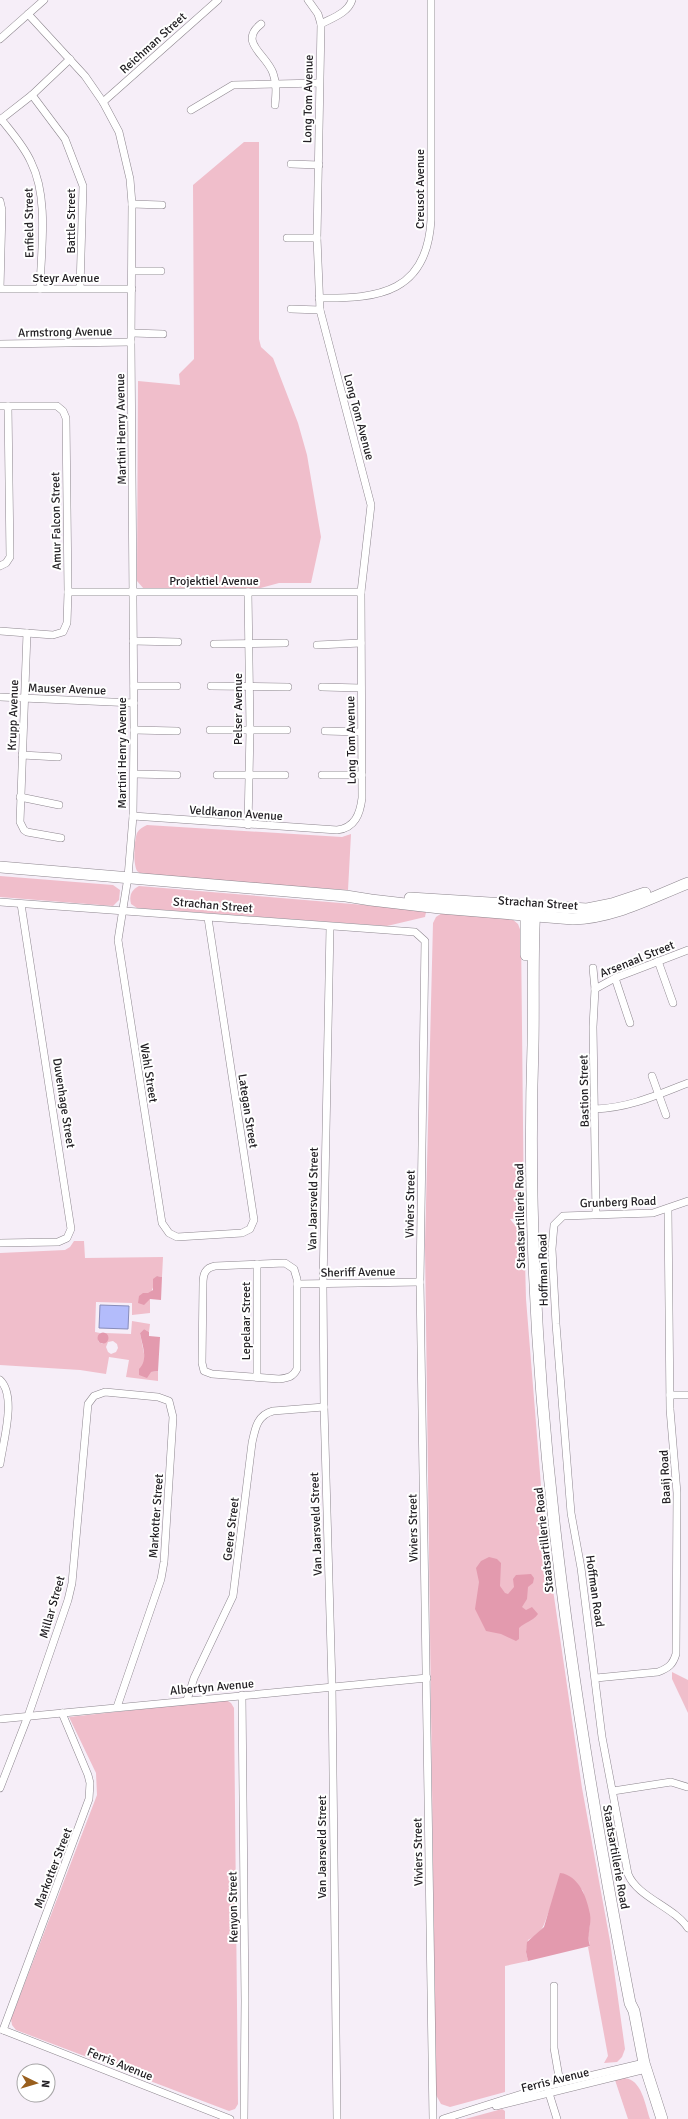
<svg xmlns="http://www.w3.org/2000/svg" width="688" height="2119" viewBox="0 0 688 2119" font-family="Signika,sans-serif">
  <rect width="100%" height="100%" fill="#f6eef8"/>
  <!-- green -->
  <g fill="#f0becb" fill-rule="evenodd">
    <polygon points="244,142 259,142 259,339 261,347 273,358 298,423 307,455 321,537 311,583 279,583 257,589 144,589 137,581 138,381 180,385 179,374 194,359 193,185"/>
    <path d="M147 825 342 837 351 834 348 890 144 876 137 871C133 863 134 842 137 833 139 829 143 827 147 825Z"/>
    <polygon points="0,876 113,885 120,890 119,900 113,906 0,897"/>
    <path d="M139 886 424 910 426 912 425 917 387 926 137 908 131 904C129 896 131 890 139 886Z"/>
    <path d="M442 913 512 919 518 924 521 932 524 1218 510 1219 514 1224 524 1222 526 1299 545 1535 582 1788 610 1941 625 2049 622 2057 617 2062 604 2063 608 2056 588 1947 590 1946 588 1935 590 1924 583 1891 570 1877C564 1887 556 1897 551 1907 543 1923 546 1931 528 1940L526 1952 528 1961 505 1966V2092L450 2107 441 2104 436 2095 425 1245 433 923 436 917Z"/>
    <path d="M74 1241H84L85 1258 163 1257 162 1277 157 1276 151 1293H143L148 1300 150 1299V1313L132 1315V1303L96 1302 95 1332 100 1333 98 1341 102 1344 108 1339 105 1333 131 1334 132 1321 150 1324 149 1332 144 1329 140 1333 145 1359 144 1365 151 1372 158 1371V1381L126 1377 129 1360 109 1357 106 1374 80 1370 0 1365V1253L65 1250 70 1247ZM113 1341 117 1344 118 1348 116 1352 111 1354 108 1352 106 1347 108 1342Z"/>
    <polygon points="672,1672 688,1680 688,1713 672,1679"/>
    <polygon points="226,1700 231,1703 234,1708 238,2104 235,2109 229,2111 16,2030 12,2025 11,2019 97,1795 96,1773 69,1717"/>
    <path d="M624 2078C642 2079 645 2105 650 2119H628L615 2080Z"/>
    <polygon points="502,2109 505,2111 505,2119 465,2119"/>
  </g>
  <!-- forest -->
  <g fill="#e39aae">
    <polygon points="157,1276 162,1277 161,1300 150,1299 144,1305 138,1303 139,1296 143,1293 148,1293 153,1290 153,1279"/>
    <path d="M144 1329 149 1332V1336L160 1337 158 1371 151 1372 147 1378 139 1375V1369C149 1360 142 1345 140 1333Z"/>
    <circle cx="103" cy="1338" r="5.5"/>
    <path d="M489 1557 497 1559 501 1563 500 1586 505 1593 508 1594 514 1587 513 1579 516 1575 531 1574 534 1578 533 1583 528 1587 527 1599 522 1607 526 1610 532 1607 538 1614C532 1622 525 1622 519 1628V1639L516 1641 501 1634 486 1631 475 1609 479 1582 476 1568 481 1561Z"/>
    <path d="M560 1873C579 1875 587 1898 590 1914 592 1925 586 1935 590 1946L528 1961 526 1952 527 1942 544 1927Z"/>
  </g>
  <!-- water -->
  <polygon fill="#b3bcfb" stroke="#888dba" points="100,1305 129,1306 128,1329 99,1328"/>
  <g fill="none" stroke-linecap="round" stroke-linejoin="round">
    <!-- street casing -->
    <g stroke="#8d868e" stroke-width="8">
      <g id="street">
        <polyline points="28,14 85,76 103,102 119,132 130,179 132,204 131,342 134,730 133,816 128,877 118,940 162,1223 169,1233 177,1237 242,1233 250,1229 254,1220 208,918"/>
        <path d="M261 24C238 42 266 54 273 73 277 84 276 94 275 105"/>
        <path d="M321 24C332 18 348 13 352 0"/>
        <polyline points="0,39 44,0"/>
        <polyline points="32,95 65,139 83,186 80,288"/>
        <polyline points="103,102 218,0"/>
        <polyline points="191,110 233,85 319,83"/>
        <path d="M1 119C12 133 24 146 31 162 49 198 41 249 40 289"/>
        <polyline points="0,120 32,95 70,59"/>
        <polyline points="291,164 319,165"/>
        <polyline points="0,201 2,210 0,289 132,289"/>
        <polyline points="132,204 162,205"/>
        <polyline points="287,238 317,238"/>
        <polyline points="132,271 161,271"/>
        <path d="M319 298C380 299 427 292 431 220V0"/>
        <polyline points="291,309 320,310"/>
        <polyline points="132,333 163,334"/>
        <polyline points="0,344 131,342"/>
        <polyline points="0,406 57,406 63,411 66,418 68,592 67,623 63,632 53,635 0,631"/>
        <polyline points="0,566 6,563 10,557 8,406"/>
        <polyline points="68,592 361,592"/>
        <polyline points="27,633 20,822 24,830 27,832 61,838"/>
        <polyline points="133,641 178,642"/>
        <polyline points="214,644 285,643"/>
        <polyline points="317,645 361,643"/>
        <polyline points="134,686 177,686"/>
        <polyline points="211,686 288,687"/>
        <polyline points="322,687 361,688"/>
        <polyline points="0,697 134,703"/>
        <polyline points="134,730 177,731"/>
        <polyline points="210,730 287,730"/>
        <polyline points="325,731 360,732"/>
        <polyline points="22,755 58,757"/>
        <polyline points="134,774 177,775"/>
        <polyline points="217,775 285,775"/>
        <polyline points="322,775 362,775"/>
        <polyline points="20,797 59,805"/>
        <path d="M133 816 337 830C355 828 360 814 362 798L361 592 371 505 320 310 317 238 321 24 318 14 308 0"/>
        <polyline points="248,825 250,730 248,592"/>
        <polyline points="0,902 415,932 425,941 420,1282 433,2119"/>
        <polyline points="330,927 323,1285 324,1407 332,1686 337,2119"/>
        <polyline points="658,961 673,1003"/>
        <polyline points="593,968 595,989 593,1027 596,1214"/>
        <polyline points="615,978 630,1023"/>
        <polyline points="595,989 615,978 688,950"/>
        <polyline points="652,1076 666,1115"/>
        <path d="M595 1109C629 1108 657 1095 688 1083"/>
        <path d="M688 1201 653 1213 563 1216 554 1225 552 1249 556 1324 571 1513 581 1568 602 1737 628 1874C637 1897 674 1907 688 1928"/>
        <polyline points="0,1243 58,1242 67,1238 71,1229 21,904"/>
        <path d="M285 1263 294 1269 297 1279V1369C293 1377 288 1378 279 1379L212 1374 204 1371 202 1363 203 1284C203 1274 205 1268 215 1266Z"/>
        <polyline points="257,1264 257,1377"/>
        <polyline points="297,1284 420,1282"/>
        <path d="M0 1380C17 1396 3 1442 0 1464"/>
        <polyline points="670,1395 688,1395"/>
        <path d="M596 1678 658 1672C669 1668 673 1664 676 1654L677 1493 670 1409 668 1209"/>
        <polyline points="242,1695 245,2001 244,2119"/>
        <path d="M187 1700 194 1678 233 1596 252 1443C255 1429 257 1415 273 1411L324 1407"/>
        <polyline points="0,1719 427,1678"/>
        <polyline points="0,1788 28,1716 68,1600 72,1583 88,1404 94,1396 105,1392 158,1397 169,1401 173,1417 164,1562 161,1579 117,1707"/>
        <polyline points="613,1791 671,1782 687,1787"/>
        <polyline points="554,1986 554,2048 560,2083"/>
        <polyline points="3,2030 89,1799 90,1783 88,1775 62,1713"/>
        <polyline points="3,2030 230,2119"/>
        <polyline points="548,2090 557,2119"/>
        <polyline points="496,2106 646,2069"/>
        <polyline points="443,2119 547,2086 644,2063"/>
      </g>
    </g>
    <!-- secondary casing -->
    <g stroke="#8d868e" stroke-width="12">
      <g id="secondary">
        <path d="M0 867 346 896 371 900 440 908 573 919C614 918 650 898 688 883"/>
        <polyline points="410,898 587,909 612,904 645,893"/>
        <path d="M535 906C532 952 534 999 533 1045 522 1366 569 1688 630 2003L634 2011 644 2063 662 2119"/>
        <polyline points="526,955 526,908"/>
      </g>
    </g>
    <!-- street -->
    <use href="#street" stroke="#fff" stroke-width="7"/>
    <!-- secondary -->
    <use href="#secondary" stroke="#fff" stroke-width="11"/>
  </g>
  <g text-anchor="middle" stroke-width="4" stroke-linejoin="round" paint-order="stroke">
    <!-- street labels -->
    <g font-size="12" fill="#232024" stroke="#fff">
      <text transform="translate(153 43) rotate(-42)" y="4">Reichman Street</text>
      <text transform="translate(308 99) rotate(-89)" y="4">Long Tom Avenue</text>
      <text transform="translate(420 189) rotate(-90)" y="4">Creusot Avenue</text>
      <text transform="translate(71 221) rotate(-90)" y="4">Battle Street</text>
      <text transform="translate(29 223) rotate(-91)" y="4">Enfield Street</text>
      <text x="66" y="282">Steyr Avenue</text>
      <text transform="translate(65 332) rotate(-1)" y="4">Armstrong Avenue</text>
      <text transform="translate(359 417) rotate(75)" y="4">Long Tom Avenue</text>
      <text transform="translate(121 429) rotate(-91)" y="4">Martini Henry Avenue</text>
      <text transform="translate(56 521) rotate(-91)" y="4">Amur Falcon Street</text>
      <text x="214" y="585">Projektiel Avenue</text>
      <text transform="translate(67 689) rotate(2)" y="4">Mauser Avenue</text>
      <text transform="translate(238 709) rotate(-90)" y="4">Pelser Avenue</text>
      <text transform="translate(13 715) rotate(-88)" y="4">Krupp Avenue</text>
      <text transform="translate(351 740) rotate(-91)" y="4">Long Tom Avenue</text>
      <text transform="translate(122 753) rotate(-90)" y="4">Martini Henry Avenue</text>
      <text transform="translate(236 813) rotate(4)" y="4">Veldkanon Avenue</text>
      <text transform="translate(538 903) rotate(4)" y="4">Strachan Street</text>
      <text transform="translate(213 905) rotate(5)" y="4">Strachan Street</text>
      <text transform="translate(637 959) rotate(-22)" y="4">Arsenaal Street</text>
      <text transform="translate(149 1073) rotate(81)" y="4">Wahl Street</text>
      <text transform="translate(584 1091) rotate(-91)" y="4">Bastion Street</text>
      <text transform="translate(64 1103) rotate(81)" y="4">Duvenhage Street</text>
      <text transform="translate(248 1111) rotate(81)" y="4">Lategan Street</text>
      <text transform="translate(313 1199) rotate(-89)" y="4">Van Jaarsveld Street</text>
      <text transform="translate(618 1202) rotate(-2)" y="4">Grunberg Road</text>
      <text transform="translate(410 1204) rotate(-89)" y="4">Viviers Street</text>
      <text transform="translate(520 1216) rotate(-91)" y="4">Staatsartillerie Road</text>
      <text transform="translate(543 1270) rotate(-91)" y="4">Hoffman Road</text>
      <text transform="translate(358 1272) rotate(-1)" y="4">Sheriff Avenue</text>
      <text transform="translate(246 1321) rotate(-90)" y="4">Lepelaar Street</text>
      <text transform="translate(665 1477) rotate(-93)" y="4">Baaij Road</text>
      <text transform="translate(156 1516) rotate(-86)" y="4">Markotter Street</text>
      <text transform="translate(316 1524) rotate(-92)" y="4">Van Jaarsveld Street</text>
      <text transform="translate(413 1528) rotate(-91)" y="4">Viviers Street</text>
      <text transform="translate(231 1529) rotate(-83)" y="4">Geere Street</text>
      <text transform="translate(544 1540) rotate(-96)" y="4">Staatsartillerie Road</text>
      <text transform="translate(595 1591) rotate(82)" y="4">Hoffman Road</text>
      <text transform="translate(52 1607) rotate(-74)" y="4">Millar Street</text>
      <text transform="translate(212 1687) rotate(-5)" y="4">Albertyn Avenue</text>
      <text transform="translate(322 1847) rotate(-90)" y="4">Van Jaarsveld Street</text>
      <text transform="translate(418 1852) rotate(-91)" y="4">Viviers Street</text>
      <text transform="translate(616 1857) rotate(80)" y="4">Staatsartillerie Road</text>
      <text transform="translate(53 1868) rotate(-69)" y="4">Markotter Street</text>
      <text transform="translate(233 1907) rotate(-91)" y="4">Kenyon Street</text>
      <text transform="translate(120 2064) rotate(22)" y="4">Ferris Avenue</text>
      <text transform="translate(555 2080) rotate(-14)" y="4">Ferris Avenue</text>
    </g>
  </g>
  <!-- north arrow -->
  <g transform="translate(36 2083) rotate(95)"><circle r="19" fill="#ffffff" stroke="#a7a6a7"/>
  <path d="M0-3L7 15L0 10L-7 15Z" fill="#995f1e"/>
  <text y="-6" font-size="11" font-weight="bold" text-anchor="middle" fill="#232024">N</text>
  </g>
</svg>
